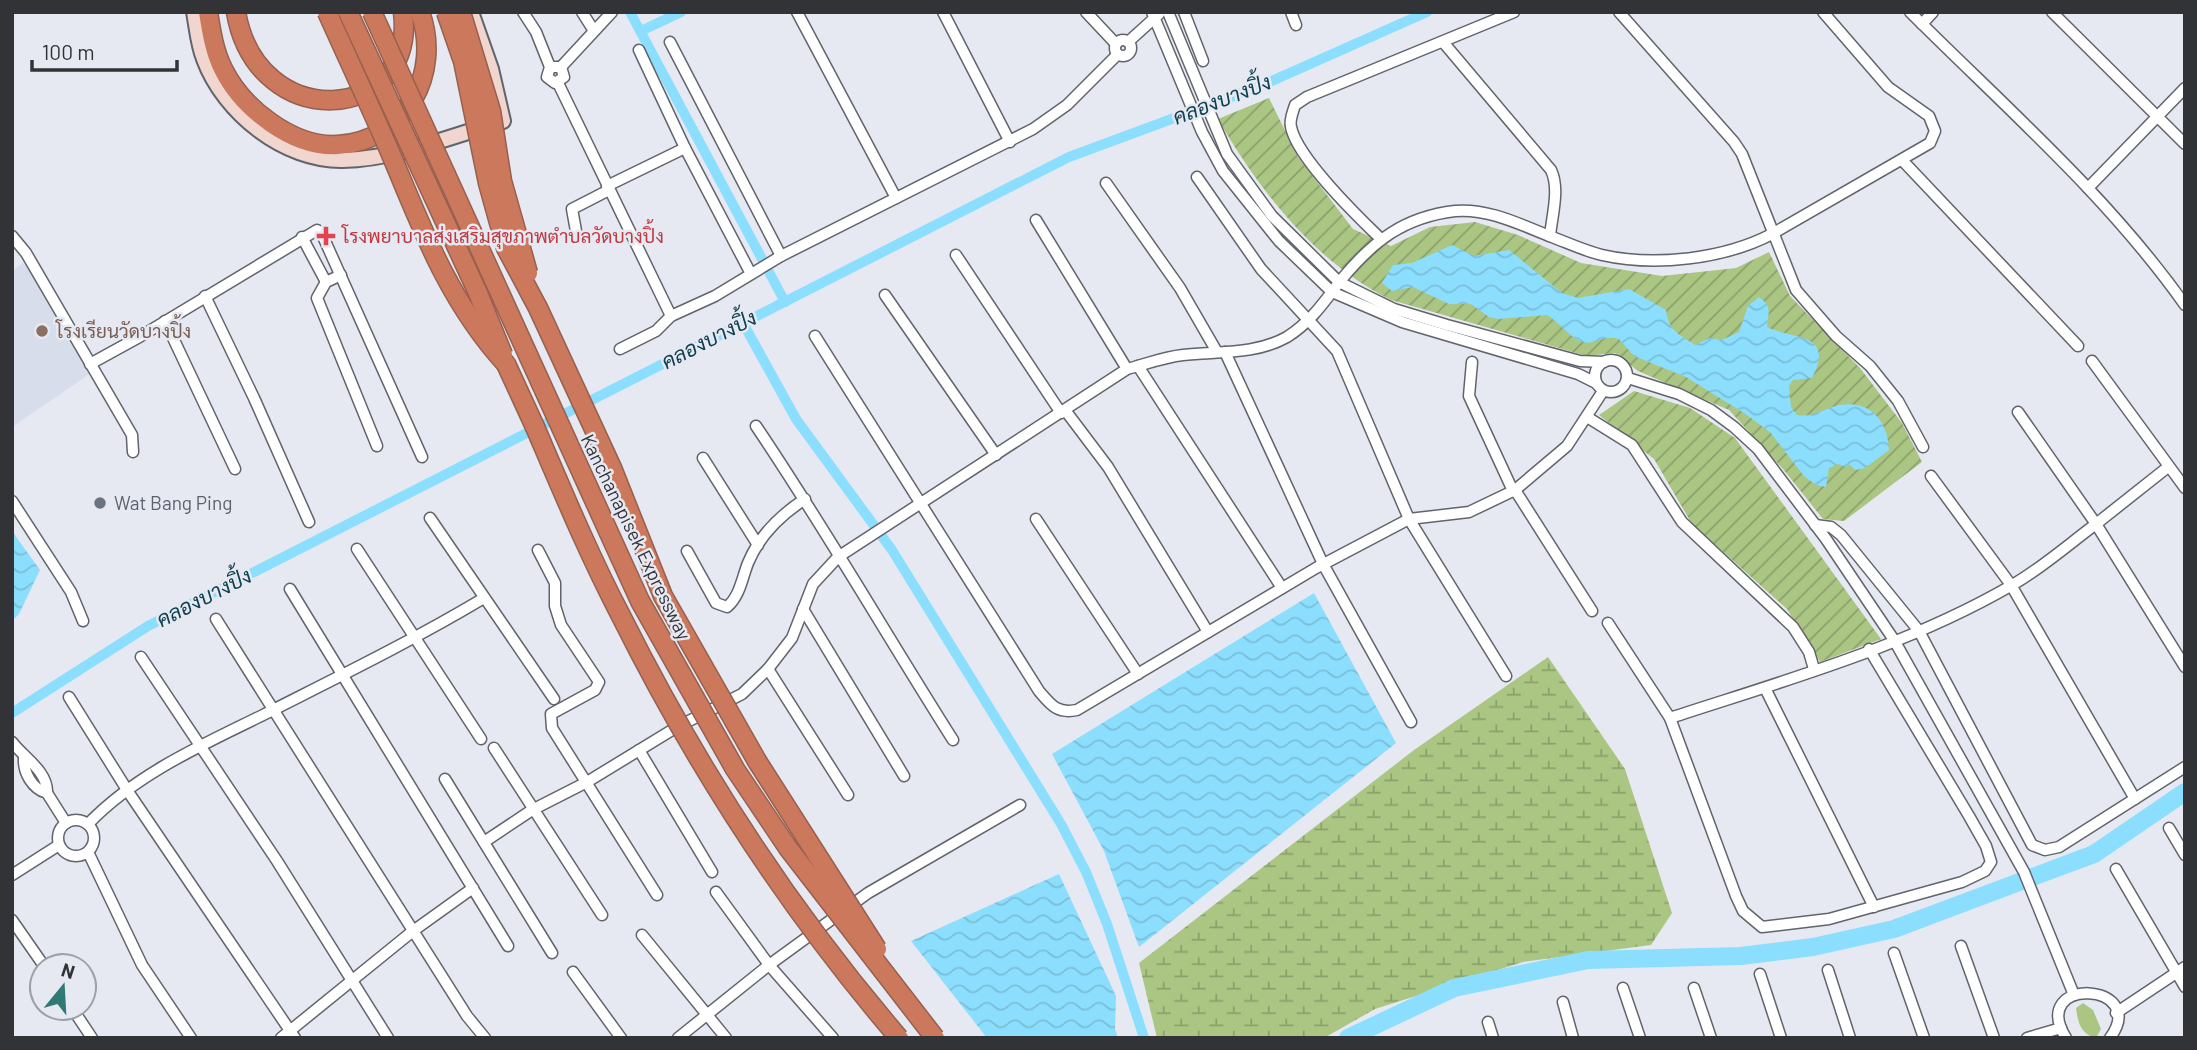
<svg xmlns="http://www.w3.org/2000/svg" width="2197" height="1050" viewBox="0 0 2197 1050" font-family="Barlow,Sarabun,sans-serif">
  <defs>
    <pattern id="wetland-marsh" width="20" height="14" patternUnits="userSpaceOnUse" patternTransform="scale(1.75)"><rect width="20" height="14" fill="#aac682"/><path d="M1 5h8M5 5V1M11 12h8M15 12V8" fill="none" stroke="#8ba16b"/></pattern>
    <pattern id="garden-furrows" width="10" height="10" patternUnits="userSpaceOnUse" patternTransform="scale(1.75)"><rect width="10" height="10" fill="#aac682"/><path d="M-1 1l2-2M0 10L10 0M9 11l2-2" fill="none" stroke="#8ba16b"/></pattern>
    <pattern id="water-waves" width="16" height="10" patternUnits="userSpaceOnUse" patternTransform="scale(1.75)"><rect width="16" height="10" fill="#8cdefe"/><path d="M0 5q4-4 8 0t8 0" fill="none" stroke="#79bfda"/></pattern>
  </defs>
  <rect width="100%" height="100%" fill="#e6e9f2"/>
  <!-- built -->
  <polygon fill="#d8ddec" points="23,263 49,292 94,371 12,427 12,271"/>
  <!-- green -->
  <path fill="#aac682" d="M2083 1003 2093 1010 2101 1029 2096 1038C2080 1034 2078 1022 2076 1008Z"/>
  <!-- wetland -->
  <polygon fill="url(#wetland-marsh)" points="1548,657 1625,769 1672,913 1651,945 1523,962 1375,1009 1324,1038 1157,1038 1139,963 1414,750"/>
  <!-- garden -->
  <g fill="url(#garden-furrows)">
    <path d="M1269 98 1298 157 1353 229 1391 246 1430 227 1475 222 1518 235 1581 263 1662 276 1736 268 1769 252 1790 296 1860 368 1902 423 1922 462 1844 521 1823 519 1783 469 1729 410 1638 371 1615 353 1587 356 1391 300C1315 262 1260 192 1218 119Z"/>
    <polygon points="1634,391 1690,408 1735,438 1881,639 1820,662 1787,609 1692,524 1654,459 1599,415"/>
  </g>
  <!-- water -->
  <g fill="url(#water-waves)">
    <path d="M1452 245 1474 256 1509 250 1562 293 1578 298 1629 289 1666 310C1669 332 1678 333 1695 345L1710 338 1722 340 1739 332 1748 306 1759 297C1773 307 1768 312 1767 327 1793 340 1836 332 1812 378L1793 380 1789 386 1791 407 1797 415C1814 418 1824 408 1840 405 1871 400 1888 422 1889 450L1865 468 1855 470 1849 464 1846 467 1838 464 1829 468 1826 487 1816 485 1804 476 1770 432 1744 413 1686 377 1634 356 1619 339C1603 334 1594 346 1582 342 1570 338 1559 322 1547 315L1498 319 1489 317 1471 304H1449L1413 287 1392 291 1382 283 1393 265 1412 263Z"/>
    <polygon points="12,531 40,570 19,614 12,621"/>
    <polygon points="1314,593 1396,743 1139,947 1104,851 1052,754"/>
    <polygon points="1059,874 1116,996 1115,1029 1118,1038 987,1038 911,941"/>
  </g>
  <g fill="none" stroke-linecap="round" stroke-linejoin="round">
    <!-- canal -->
    <g stroke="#8cdefe" stroke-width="10">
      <polyline points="630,12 785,302"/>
      <polyline points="641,31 681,12"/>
      <polyline points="743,323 796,419 892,550 1061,824 1086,872 1107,924 1144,1038"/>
      <polyline points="12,713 148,626 1069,157 1258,87 1427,12"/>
    </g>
    <!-- river -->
    <polyline stroke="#8cdefe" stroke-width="18" points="1348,1038 1454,988 1588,960 1741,956 1813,947 1894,929 2094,854 2185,792"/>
    <!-- street casing -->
    <g stroke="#61646b" stroke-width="13">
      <g id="street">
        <polyline points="523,12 536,32 550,67 547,77 555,83 564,77 561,67 550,67"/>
        <polyline points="582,12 594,31"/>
        <polyline points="797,12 896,198"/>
        <polyline points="943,12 1010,142"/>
        <polyline points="1086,12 1116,44"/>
        <polyline points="1152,12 1202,132 1223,171 1279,241 1332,292 1402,322 1578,374 1596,383"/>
        <polyline points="1168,12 1227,154 1272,216 1339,282 1394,309 1447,325 1580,361 1604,362"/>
        <polyline points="1184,12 1203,61"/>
        <polyline points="1291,12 1296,25"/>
        <polyline points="1619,12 1734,142 1742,154 1796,290 1836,336 1870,366 1898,401 1923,447"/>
        <path d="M1910 12C2005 107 2107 195 2185 305"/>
        <polyline points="2052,12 2185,144"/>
        <polyline points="1922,24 1933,12"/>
        <circle cx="1123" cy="48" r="8"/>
        <polyline points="670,42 781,256"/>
        <polyline points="1128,42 1159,14"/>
        <path d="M1443 42 1551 170C1560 189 1552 215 1550 236"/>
        <polyline points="639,50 685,148 751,274"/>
        <polyline points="561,67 612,12"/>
        <polyline points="558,83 671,316"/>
        <polyline points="1902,160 2078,346"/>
        <polyline points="1197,177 1261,269 1337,351 1409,519 1506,676"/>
        <polyline points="1106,183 1180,288 1217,352"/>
        <polyline points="607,186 685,148"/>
        <polyline points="2088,188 2185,88"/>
        <polyline points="1036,220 1127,369"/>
        <polyline points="576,231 572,209 609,190"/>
        <polyline points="12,236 26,253 132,435 133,452"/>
        <polyline points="302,237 326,282"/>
        <path d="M1380 238C1357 216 1297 157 1291 127 1289 120 1293 112 1295 105L1307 97 1514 12"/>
        <polyline points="956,255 1061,413"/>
        <polyline points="341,275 326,282 317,298 377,446"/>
        <polyline points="885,295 996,455"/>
        <polyline points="205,296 254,398 309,522"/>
        <polyline points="165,321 235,469"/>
        <path d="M815 336 1039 691C1051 705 1057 714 1077 710L1316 568 1409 519 1469 512 1515 490 1567 446 1603 391"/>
        <polyline points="620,349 656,331 671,316 715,296 781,256 1033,129 1067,105 1117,55"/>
        <polyline points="1225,352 1323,564 1411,722"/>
        <circle cx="1611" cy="376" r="16"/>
        <polyline points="2092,361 2185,488"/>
        <polyline points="1472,362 1469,396 1513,491"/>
        <polyline points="90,364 141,336 317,230 321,232 422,457"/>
        <polyline points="1138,366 1282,588"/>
        <polyline points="1628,378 1679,394 1711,410 1734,427 1758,449 1826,539 1894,640 2024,872 2074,995"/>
        <polyline points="1065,410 1108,467 1208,632"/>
        <polyline points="2018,412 2096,524 2168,467"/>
        <polyline points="1587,417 1632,445 1682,522 1793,627 1809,652 1814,669"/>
        <path d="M756 426C825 528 887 636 953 740"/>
        <polyline points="703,458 758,545"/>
        <polyline points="1931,476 2011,585 2135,799"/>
        <polyline points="1515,490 1592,611"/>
        <polyline points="12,501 71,592 83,621"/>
        <polyline points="430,518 554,699"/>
        <polyline points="1036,519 1138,674"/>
        <polyline points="1815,525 1831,527 1841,535 1919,631 2032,845 2045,850 2059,847 2185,767"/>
        <polyline points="357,549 481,739"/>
        <polyline points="538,550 555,583 555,606 561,625 599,682 595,690 551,714 552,728 657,895"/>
        <path d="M687 551 716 603 727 607C740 596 742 578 748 563 759 536 782 514 805 499"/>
        <polyline points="290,589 508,946"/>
        <polyline points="803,609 904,776"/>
        <polyline points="216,619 467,1016 485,1038"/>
        <polyline points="1608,623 1670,718 1736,896 1743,911 1762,927 1829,919 1962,882 1985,871 1991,862 1986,846 1969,816 1869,649"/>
        <polyline points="141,657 277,861 388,1038"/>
        <polyline points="768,669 848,795"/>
        <polyline points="1765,688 1874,907"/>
        <polyline points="69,697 129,793 295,1038"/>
        <path d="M1670 718C1786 680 1908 646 2014 584 2043 567 2069 544 2096 524L2185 667"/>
        <path d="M12 742C24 758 48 771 47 793"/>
        <polyline points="494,748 602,915"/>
        <polyline points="639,750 712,872"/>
        <path d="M24 758C23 772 32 789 47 793L66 823"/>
        <polyline points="445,779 552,953"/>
        <circle cx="76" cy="838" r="18"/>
        <path d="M88 824C136 774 202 745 263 715 338 677 412 641 484 598"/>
        <polyline points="2169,828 2185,855"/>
        <path d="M484 842 532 810 587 782 677 727 742 694 768 669 792 638 813 584 838 557 1127 369C1146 364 1164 357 1183 355 1218 351 1255 355 1287 337 1311 322 1324 302 1341 280 1373 241 1404 217 1455 211 1489 208 1521 225 1552 237 1568 243 1585 251 1602 255 1655 267 1724 259 1772 234L1930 143 1935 131 1929 116 1888 87 1823 12"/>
        <polyline points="88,852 142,965 191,1038"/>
        <polyline points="2116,869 2185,987"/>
        <polyline points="12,875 59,845"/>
        <polyline points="716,892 769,965 833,1038"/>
        <polyline points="12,920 44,966"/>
        <polyline points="642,935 726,1038"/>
        <polyline points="1961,946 1994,1038"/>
        <polyline points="1894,953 1924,1038"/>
        <polyline points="1828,970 1850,1038"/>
        <polyline points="573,972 621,1038"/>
        <polyline points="1760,974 1781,1038"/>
        <polyline points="1623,988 1640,1038"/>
        <polyline points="1694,988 1711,1038"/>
        <polyline points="1563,1002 1573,1038"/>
        <polyline points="72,1008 92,1038"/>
        <polyline points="2116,1013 2185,967"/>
        <polyline points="1488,1022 1493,1038"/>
        <polyline points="281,1038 413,931 473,888"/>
        <polyline points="678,1038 769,965 868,893 1020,805"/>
        <polyline points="2027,1038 2061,1028"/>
        <path d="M2066 1038C2027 975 2151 982 2110 1038"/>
      </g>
    </g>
    <!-- secondary casing -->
    <g stroke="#61646b" stroke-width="18">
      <path id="secondary" d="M194 12C197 28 198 44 204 59 224 113 284 161 343 160 396 159 452 136 503 121L491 69 471 12"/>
    </g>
    <!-- highway casing -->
    <g stroke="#96604f" stroke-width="21">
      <g id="highway">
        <path d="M208 12C211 31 214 51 223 69 242 108 293 148 338 145 406 141 442 73 420 12"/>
        <path d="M236 12C257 135 417 124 403 12"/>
        <polyline points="506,364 535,427"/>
      </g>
    </g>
    <!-- street -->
    <use href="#street" stroke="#fff" stroke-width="10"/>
    <!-- secondary -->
    <use href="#secondary" stroke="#f0d6ce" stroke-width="14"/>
    <!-- highway -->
    <use href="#highway" stroke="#cc785d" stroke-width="18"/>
    <!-- highway-bridge casing -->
    <g stroke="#96604f" stroke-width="21" stroke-linecap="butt">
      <g id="highway-bridge">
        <path d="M327 12C349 61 372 110 393 159 424 234 451 304 506 364"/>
        <polyline points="348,12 478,293 503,355"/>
        <polyline points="372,12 640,601 735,769 788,848 935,1038"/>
        <polyline points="446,12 463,61 488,183 506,248 538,308 612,468 663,596 757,761 877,949"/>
        <polyline points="461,12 491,111 502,181 528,273"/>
        <path d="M535 427C562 490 589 555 621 616 696 766 790 911 899 1038"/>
      </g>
    </g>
    <!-- highway-bridge -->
    <use href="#highway-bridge" stroke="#cc785d" stroke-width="18"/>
  </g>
  <!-- markers -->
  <path fill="#e0444e" stroke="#e6e9f2" stroke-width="2.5" d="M322.5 225.5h7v7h7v7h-7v7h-7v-7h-7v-7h7z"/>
  <circle fill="#8d6e63" stroke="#e6e9f2" stroke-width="2.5" cx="42" cy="331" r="7"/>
  <circle fill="#6b7280" stroke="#e6e9f2" stroke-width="2.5" cx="100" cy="503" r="7"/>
  <g text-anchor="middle" stroke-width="5" stroke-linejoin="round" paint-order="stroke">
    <!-- health labels -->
    <g font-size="19" fill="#be3a42" stroke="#e6e9f2" text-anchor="start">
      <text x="342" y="243">โรงพยาบาลส่งเสริมสุขภาพตำบลวัดบางปิ้ง</text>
    </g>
    <!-- education labels -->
    <g font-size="19" fill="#785e54" stroke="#e6e9f2" text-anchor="start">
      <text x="56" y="338">โรงเรียนวัดบางปิ้ง</text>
    </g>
    <!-- worship labels -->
    <g font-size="19" fill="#5b616d" stroke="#e6e9f2" text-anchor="start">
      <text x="114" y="510">Wat Bang Ping</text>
    </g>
    <!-- street labels -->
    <g font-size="19" fill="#323336" stroke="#e6e9f2">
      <text transform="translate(636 537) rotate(64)" y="7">Kanchanapisek Expressway</text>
    </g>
    <!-- water labels -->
    <g font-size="21" font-style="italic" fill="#0e4050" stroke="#e6e9f2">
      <text transform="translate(1222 100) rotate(-21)" y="7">คลองบางปิ้ง</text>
      <text transform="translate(709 340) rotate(-27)" y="7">คลองบางปิ้ง</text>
      <text transform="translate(204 598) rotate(-27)" y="7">คลองบางปิ้ง</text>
    </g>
  </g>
  <!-- border -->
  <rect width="2197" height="1050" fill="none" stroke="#323336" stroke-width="28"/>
  <!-- north arrow -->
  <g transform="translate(63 987) rotate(18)"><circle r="33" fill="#e6e9f2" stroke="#9ea0a7" stroke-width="2"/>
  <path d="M0-5L12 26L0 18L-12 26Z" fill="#307975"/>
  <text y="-10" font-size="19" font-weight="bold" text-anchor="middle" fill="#323336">N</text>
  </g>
  <!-- scale -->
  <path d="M32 60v10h145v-10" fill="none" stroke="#323336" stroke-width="3.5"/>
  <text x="42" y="60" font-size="21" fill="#323336" stroke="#e6e9f2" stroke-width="5" paint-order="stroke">100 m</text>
</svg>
